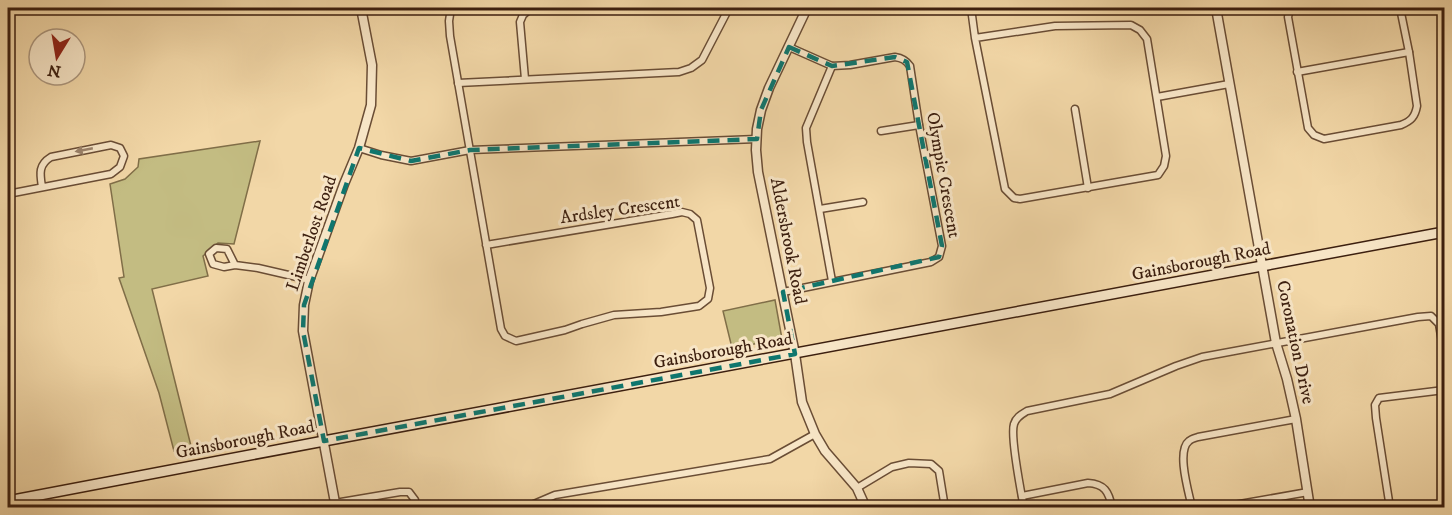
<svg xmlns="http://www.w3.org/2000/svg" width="1452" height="515" viewBox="0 0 1452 515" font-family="'IM FELL DW Pica',serif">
  <rect width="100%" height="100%" fill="#f2d7a7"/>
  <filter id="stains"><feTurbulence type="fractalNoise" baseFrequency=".00333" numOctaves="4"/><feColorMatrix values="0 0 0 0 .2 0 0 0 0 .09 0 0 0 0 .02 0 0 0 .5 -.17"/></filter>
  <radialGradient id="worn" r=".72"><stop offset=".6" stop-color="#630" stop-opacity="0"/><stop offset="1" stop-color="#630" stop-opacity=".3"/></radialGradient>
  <!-- green -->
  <g fill="#c3bc82" stroke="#806e48" stroke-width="1.5">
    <polygon points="260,141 234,244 218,243 203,256 208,276 152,289 191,446 174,451 159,393 119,278 124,277 110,184 125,179 138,167 139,159"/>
    <polygon points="775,300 782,339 732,348 723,311"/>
  </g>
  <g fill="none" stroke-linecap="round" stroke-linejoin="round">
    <!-- minor casing -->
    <g stroke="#6a4d35" stroke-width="9">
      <g id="minor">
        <path d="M451 8 449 21 450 36C467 133 484 231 501 329L505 336 516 341 565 330 582 324 614 315 661 312 699 306 708 299 710 288 697 220 690 214 682 212 672 214 486 245"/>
        <polyline points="715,8 726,13"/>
        <polyline points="971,8 975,38 1055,26 1131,25 1140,30 1147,39 1166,156 1164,166 1158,175 1020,199 1014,198 1005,189 975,38"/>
        <path d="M1290 8 1288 17 1308 128 1314 135 1324 139 1401 125C1411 121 1415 117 1417 106L1409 52 1400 8"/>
        <polyline points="832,66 806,128 807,142 832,281"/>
        <polyline points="1297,72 1409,52"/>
        <polyline points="525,79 520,22 523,15 531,8"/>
        <polyline points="458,83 679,72 691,68 702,60 729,8"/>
        <polyline points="1157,97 1229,84"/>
        <polyline points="1075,109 1088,188"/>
        <polyline points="881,131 919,125"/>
        <polyline points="359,148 381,155 411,161 470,150 757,139"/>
        <path d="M8 194 111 174 120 167 124 156 120 148 111 145 51 157C38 165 40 174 42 187"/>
        <polyline points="820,209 863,202"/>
        <polyline points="235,265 224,267 213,264 209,254 216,248 227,249 235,265 258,268 310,280"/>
        <path d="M783 292 931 262 939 257 942 246 919 125 910 66C906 60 902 58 895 57L850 65 832 66 789 47"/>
        <polyline points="857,488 892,467 909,463 931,464 939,471 945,508"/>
        <path d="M1022 496 1088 483C1104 484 1109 491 1112 508"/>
        <polyline points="335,503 400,492 409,492 415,500 416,508"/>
        <polyline points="530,508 534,504 555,495 770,459 815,434"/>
        <path d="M1024 508C1021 492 1010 436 1014 424 1016 417 1022 414 1027 411L1110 394 1176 366 1202 357 1418 317 1431 316 1439 324 1444 354"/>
        <path d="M1192 508C1189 493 1176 451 1189 441 1191 439 1195 438 1198 437L1296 419"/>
        <polyline points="1217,508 1308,492"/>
        <polyline points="1390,508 1376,418 1375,405 1379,398 1444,390"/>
      </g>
    </g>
    <!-- tertiary casing -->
    <g stroke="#6a4d35" stroke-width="11">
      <g id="tertiary">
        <polyline points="807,8 769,88 761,110 757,129 756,150 758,172 795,354 802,402 815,434 825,451 857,488 866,508"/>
        <polyline points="1216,8 1276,343 1287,379 1296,419 1310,508"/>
        <polyline points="336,508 303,331 304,305 309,281 344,184 359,148 371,105 372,65 361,8"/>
      </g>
    </g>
    <!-- secondary casing -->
    <g stroke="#3c1f0f" stroke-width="12">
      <polyline id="secondary" points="8,501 324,441 1444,232"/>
    </g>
    <!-- minor -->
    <use href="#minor" stroke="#f7e5c6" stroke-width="6"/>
    <!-- tertiary -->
    <use href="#tertiary" stroke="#f7e5c6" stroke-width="8"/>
    <!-- secondary -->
    <use href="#secondary" stroke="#f7e5c6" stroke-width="9"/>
  </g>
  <!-- one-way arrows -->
  <defs><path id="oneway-solid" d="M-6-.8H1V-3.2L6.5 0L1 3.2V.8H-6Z" transform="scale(1.5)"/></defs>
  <use fill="#9a826a" href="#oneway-solid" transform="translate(84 150) rotate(169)"/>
  <!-- marked area -->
  <path fill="none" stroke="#0f766e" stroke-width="4.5" stroke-dasharray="12 8" stroke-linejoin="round" d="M789 47 832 66 895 57 907 62 942 246 939 257 783 292 795 354 324 441 303 331 304 305 359 148 411 161 470 150 757 139 761 110Z"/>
  <g text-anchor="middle" stroke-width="6" stroke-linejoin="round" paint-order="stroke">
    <!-- street labels -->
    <g font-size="18" fill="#3c1f0f" stroke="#f7e5c6">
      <text transform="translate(944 175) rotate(80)" y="6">Olympic Crescent</text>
      <text transform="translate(620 209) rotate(-8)" y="6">Ardsley Crescent</text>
      <text transform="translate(311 233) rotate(-71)" y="6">Limberlost Road</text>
      <text transform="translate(789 241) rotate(79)" y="6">Aldersbrook Road</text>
      <text transform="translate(1201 261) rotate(-11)" y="6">Gainsborough Road</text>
      <text transform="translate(1296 342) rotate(78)" y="6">Coronation Drive</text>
      <text transform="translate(723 350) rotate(-10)" y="6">Gainsborough Road</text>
      <text transform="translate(245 439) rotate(-11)" y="6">Gainsborough Road</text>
    </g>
  </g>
  <!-- margin -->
  <rect width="1452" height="515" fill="none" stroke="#f2d7a7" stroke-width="30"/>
  <rect x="9" y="9" width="1434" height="497" fill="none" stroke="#3c1f0f" stroke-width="3"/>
  <rect x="15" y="15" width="1422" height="485" fill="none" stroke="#3c1f0f" stroke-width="1.5"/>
  <!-- north arrow -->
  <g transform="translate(57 57) rotate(191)"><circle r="28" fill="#f7e5c6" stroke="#ac967d" stroke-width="1.5"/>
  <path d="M0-4.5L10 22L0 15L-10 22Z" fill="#8f2418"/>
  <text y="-9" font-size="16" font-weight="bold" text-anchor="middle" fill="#3c1f0f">N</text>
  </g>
  <rect width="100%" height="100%" filter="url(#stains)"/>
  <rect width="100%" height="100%" fill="url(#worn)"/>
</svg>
